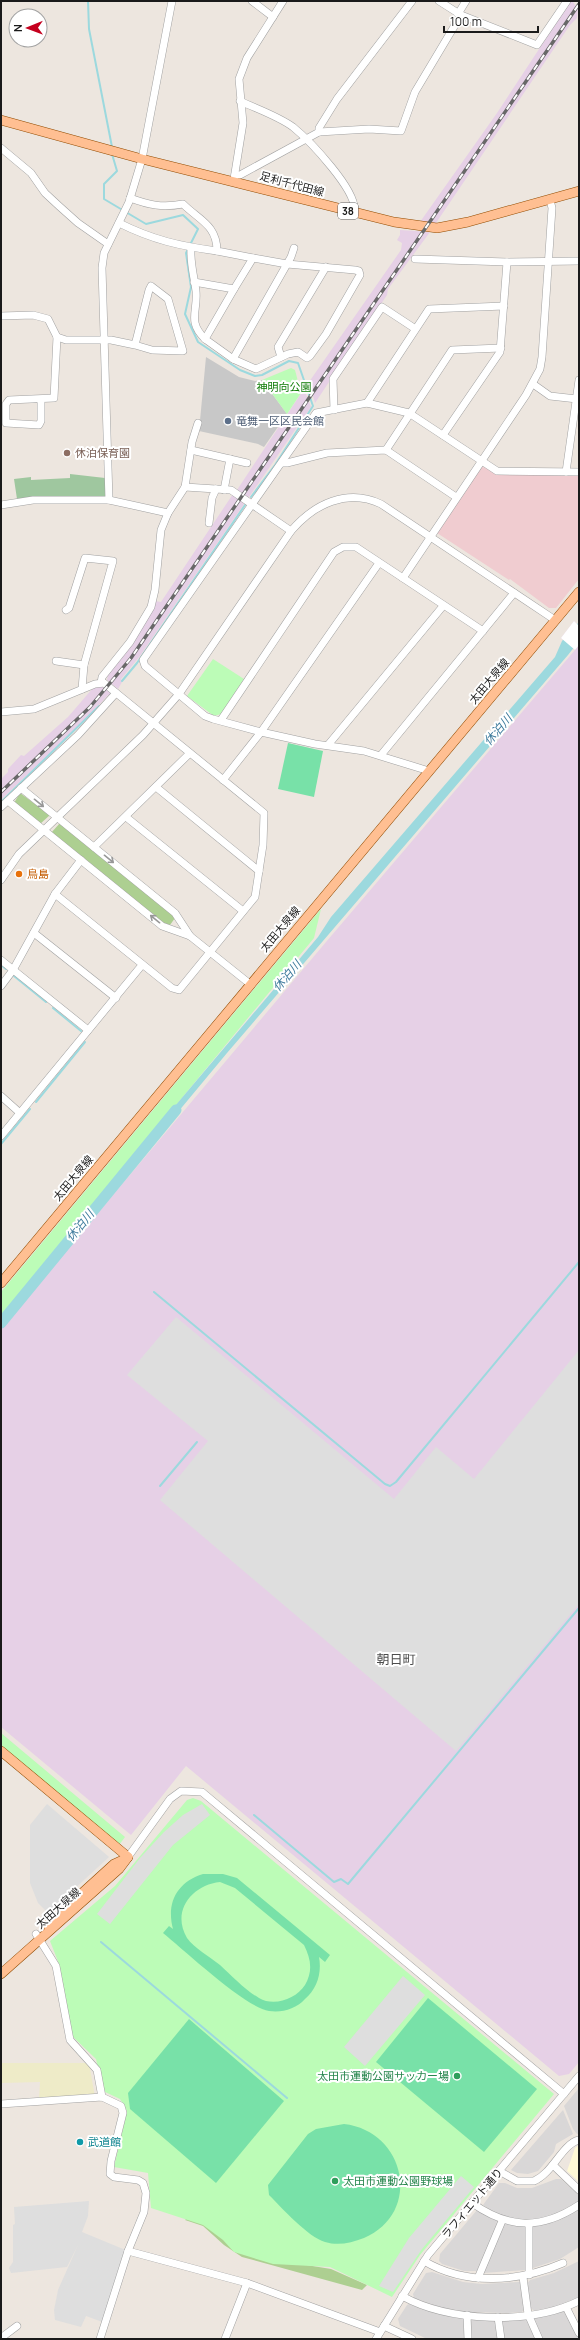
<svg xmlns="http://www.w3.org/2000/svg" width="580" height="2340" viewBox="0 0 580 2340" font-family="Manrope,'Noto Sans JP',sans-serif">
  <rect width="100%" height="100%" fill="#ede6df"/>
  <!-- residential -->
  <g fill="#d9d7d7">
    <polygon points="579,2088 579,2134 577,2134 573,2129 564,2106"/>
    <polygon points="563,2110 573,2134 556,2144 554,2152 538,2171 528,2174 517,2173 511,2170"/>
    <polygon points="556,2179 561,2179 579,2195 579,2201 563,2211 543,2219 512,2219 496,2214 483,2205 499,2183 505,2183 517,2188 532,2188"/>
    <polygon points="579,2208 579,2247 560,2259 533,2268 531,2228 534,2225 554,2222"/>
    <polygon points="477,2210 497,2220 499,2224 477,2271 464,2271 442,2264 439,2261 440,2254"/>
    <polygon points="506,2223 525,2225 527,2228 526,2270 483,2273 503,2224"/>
    <polygon points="579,2261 579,2297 551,2309 534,2311 530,2307 527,2284 530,2280 554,2273"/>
    <polygon points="432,2272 463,2282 482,2284 519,2282 522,2284 525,2308 522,2312 507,2313 466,2312 439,2307 414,2298 413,2294 426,2273"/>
    <polygon points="411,2303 463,2317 465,2320 466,2339 427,2339 400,2326 398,2319 407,2305"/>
    <polygon points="562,2310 567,2312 579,2339 542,2339 533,2320 536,2315"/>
    <polygon points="523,2317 528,2320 536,2339 504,2339 501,2322 503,2319"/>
    <polygon points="472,2319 493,2319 496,2322 499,2339 471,2339 470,2321"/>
  </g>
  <!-- commercial -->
  <polygon fill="#f0ccd0" points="481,467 579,475 579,579 556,608 549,608 510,579 509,580 437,533"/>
  <!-- industrial -->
  <g fill="#e6d0e6">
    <polygon points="570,2 573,2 578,9 577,18 570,25 436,223 420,222 497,113"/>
    <polygon points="400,230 430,232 388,289 387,295 315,403 309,382 401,250 402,243 397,240 400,235"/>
    <polygon points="304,389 311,407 249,497 247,497 237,490"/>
    <polygon points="233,494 244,504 140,656 121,679 122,682 118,689 107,680 108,674 141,630 155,601 161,602"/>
    <polygon points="574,621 579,626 579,2062 569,2074 559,2076 186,1766 131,1835 1,1727 1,1328 326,942 575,650 561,638"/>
    <polygon points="101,685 110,692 110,696 108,695 90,715 1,800 1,779 8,772 8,769 21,755 24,756 68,717 93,688"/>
  </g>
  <!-- education -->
  <polygon fill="#fff9d6" points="579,2145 579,2182 567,2171 575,2148"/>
  <!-- religious -->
  <polygon fill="#c8c8c8" points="206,357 239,377 255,381 262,380 287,414 264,447 258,444 199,431"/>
  <!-- farmland -->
  <polygon fill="#eeebc8" points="1,2063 89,2063 95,2097 39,2099 40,2082 1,2083"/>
  <!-- forest -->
  <g fill="#adcf91">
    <polygon points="20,793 50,815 40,824 14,803"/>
    <polygon points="60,823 167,908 175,918 170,925 164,923 51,833"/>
    <polygon points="188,2217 276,2260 331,2269 367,2285 362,2290 242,2257 224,2245 203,2226 185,2220"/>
  </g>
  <!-- cemetery -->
  <polygon fill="#9fc79f" points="70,474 105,478 106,497 17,499 14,479 31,477 31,480 70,478"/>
  <!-- park -->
  <g fill="#bcfcb7">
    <polygon points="291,368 295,370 301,393 287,414 262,380"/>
    <polygon points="213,659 244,679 221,714 214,716 187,696"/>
    <polygon points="321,909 314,938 1,1317 1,1292"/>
    <polygon points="1,1733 125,1837 119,1845 1,1745"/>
    <polygon points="193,1798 201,1801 554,2094 420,2255 392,2297 330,2267 273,2264 234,2252 223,2240 203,2225 151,2208 148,2173 114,2167 127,2111 120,2099 103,2091 96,2059 70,2034 59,1964 50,1941 115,1886 187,1800"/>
  </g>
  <!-- pitch -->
  <g fill="#78e1a8" fill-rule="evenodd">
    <polygon points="288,743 323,751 314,797 278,789"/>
    <path d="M203 1874H223L237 1878 330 1955 325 1962 319 1957C322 1973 317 1989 305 1999 296 2009 282 2013 269 2011 246 2008 184 1950 163 1933L169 1926 173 1929C166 1903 177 1882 203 1874ZM220 1882 235 1888 304 1945C311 1959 313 1971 305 1985 296 1999 274 2007 259 1998 245 1990 232 1976 220 1965 210 1957 194 1948 187 1938 171 1911 192 1885 220 1882Z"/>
    <polygon points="428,1998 537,2089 484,2152 376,2062"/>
    <polygon points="189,2019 284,2101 216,2183 130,2109 128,2093"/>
    <path d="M344 2124C406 2131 423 2213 364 2238 351 2243 338 2246 325 2242 308 2237 282 2208 269 2195L268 2185 308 2134 316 2129Z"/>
  </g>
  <!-- parking -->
  <g fill="#dedede">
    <polygon points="176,1317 394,1499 436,1447 474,1479 579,1350 579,1604 456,1751 160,1500 208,1441 127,1375"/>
    <polygon points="47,1804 109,1857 48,1913 38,1903 30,1883 30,1825"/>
    <polygon points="202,1804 210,1815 173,1845 110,1924 97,1914 140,1858 164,1832 183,1815"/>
    <polygon points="403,1976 425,1995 365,2066 344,2047"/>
    <polygon points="461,2176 474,2187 422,2249 393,2292 379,2286 409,2238"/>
    <polygon points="89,2201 88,2216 82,2232 128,2251 105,2323 86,2316 81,2327 55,2320 54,2310 58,2290 78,2245 67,2267 11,2273 9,2268 13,2262 13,2225 15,2224 14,2207"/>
  </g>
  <!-- water -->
  <polygon fill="#9cd9de" points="579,622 579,641 568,655 227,1053 168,1124 164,1119 318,937 331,917 555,657 562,641"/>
  <!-- pier -->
  <polygon fill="#fff" points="574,621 579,626 579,645 575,650 561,638"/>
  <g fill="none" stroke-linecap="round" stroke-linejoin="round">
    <!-- stream -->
    <g stroke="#9cd9de" stroke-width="2">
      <polyline points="88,1 89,29 112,147"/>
      <polyline points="112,154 117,171 104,184 104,199 146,224 183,215 198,229 186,253 191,287 185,314 198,342 240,370 255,376 262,375 289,361 298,363 313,406 275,465 251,497"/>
      <polyline points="122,681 137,663 245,505"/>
      <polyline points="1,802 99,706"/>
      <polyline points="1,965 6,969"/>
      <polyline points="14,976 46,1002"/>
      <polyline points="53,1008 81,1031"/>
      <polyline points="36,1102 85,1042"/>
      <polyline points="1,1144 30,1109"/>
      <polyline points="154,1292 385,1484 390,1486 396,1482 579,1262"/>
      <polyline points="160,1486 197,1442"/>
      <polyline points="254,1815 334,1882 341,1879 348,1884 579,1608"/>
      <polyline points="101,1942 287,2098"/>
    </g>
    <!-- river -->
    <polyline stroke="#9cd9de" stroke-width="11" points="1,1323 176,1110"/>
    <!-- minor casing -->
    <g stroke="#a1a1a1" stroke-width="8">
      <g id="minor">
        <polyline points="252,1 273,17"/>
        <polyline points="439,1 461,15 537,45 567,1"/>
        <polyline points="458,14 466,1"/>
        <path d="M240 101C257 109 278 116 293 127 309 140 359 192 354 212"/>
        <polyline points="319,132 319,128 337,99 412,1"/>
        <polyline points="1,148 31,173 45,193 59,206 78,223 108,244"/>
        <polyline points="235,175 240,175 319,132 369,129 401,131 415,92 461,15"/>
        <polyline points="234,179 243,123 239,79 247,58 283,1"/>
        <path d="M130 198C149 205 162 208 183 204 199 220 217 225 217 251L253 258 234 289 194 282"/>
        <path d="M119 223C153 240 180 246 217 251"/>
        <path d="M191 248C190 263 194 276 196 291 198 312 187 321 205 339"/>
        <polyline points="415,259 507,262 579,261"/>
        <polyline points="234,289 205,339 233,359 256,369 288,354 298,352 307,358 310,356 326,334 360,275 359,271 355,270 287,264 253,258"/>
        <polyline points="1,316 33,315 48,319 57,337 66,340 111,340 135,345 149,290 151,286 168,299 183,351 152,350 135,345"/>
        <polyline points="281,357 278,347 326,267"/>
        <polyline points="233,359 291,257 294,248"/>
        <polyline points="533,384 550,396 577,399"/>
        <polyline points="41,399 41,421 39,425 6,423 6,404 9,400 54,398 57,337"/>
        <polyline points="367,403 429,309 504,306"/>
        <polyline points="334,410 333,379 382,307 414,328"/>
        <polyline points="443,435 500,352 507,262"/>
        <polyline points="191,450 247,463"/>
        <polyline points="386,450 452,350 501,348"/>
        <polyline points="282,463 287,463 327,453 386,450 456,497"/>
        <polyline points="566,472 579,380"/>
        <polyline points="185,487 231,490 291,531"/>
        <polyline points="224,490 230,459"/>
        <polyline points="109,500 102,268 104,253 129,202 142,159 172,1"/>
        <polyline points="1,505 33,500 109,500 168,513"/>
        <polyline points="209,523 212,498 216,489"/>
        <polyline points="403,578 526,395 540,369 542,357 552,208 550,200"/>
        <polyline points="66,610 69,608 85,558 113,561 84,665 82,689"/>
        <polyline points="56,661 84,665"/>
        <polyline points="101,683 102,677 130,642 151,607 155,590 161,530 168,513 185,487 192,442 198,423"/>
        <polyline points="1,712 34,709 95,684 104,683 264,813 263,845 255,897 179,990 172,988 55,894"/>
        <polyline points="221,720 334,552 343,547 356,547 483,631"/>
        <polyline points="328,745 443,606"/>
        <polyline points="381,755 514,593"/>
        <polyline points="429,771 364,751 315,744 261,732 213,719 205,716 145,666 143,660 316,413 367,403 409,413 497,471 579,472"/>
        <polyline points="223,780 261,732 379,563"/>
        <polyline points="156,787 259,871"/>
        <polyline points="21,788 175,913 190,936"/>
        <polyline points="8,801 162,926 190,936 250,984"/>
        <polyline points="1,807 78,735 116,693"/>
        <polyline points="126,817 243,911"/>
        <polyline points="94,847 189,754"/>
        <path d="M1 880 19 854 143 735 179 694 291 531C314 504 347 488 381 504L555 620"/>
        <polyline points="34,933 116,998"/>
        <polyline points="1,960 88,1030"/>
        <polyline points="1,986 13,970 55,894 81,860"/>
        <polyline points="1,1096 20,1113"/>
        <polyline points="1,1136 142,965"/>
        <polyline points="128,1857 170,1799 181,1791 202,1792 564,2094"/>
        <polyline points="36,1934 56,1966 70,2040 97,2070 102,2097"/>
        <polyline points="1,2104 102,2097 121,2106 123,2113 111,2161 110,2174 114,2177 138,2180 143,2183 146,2193 144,2212 128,2251 100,2339"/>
        <polyline points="553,2165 579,2190"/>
        <path d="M499 2171 517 2181H534C553 2173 562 2144 579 2140"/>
        <path d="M472 2203C509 2229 541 2230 579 2205"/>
        <polyline points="529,2224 529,2275"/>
        <polyline points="128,2251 247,2283 380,2332"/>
        <path d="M424 2261C466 2286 519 2282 563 2263"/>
        <polyline points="523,2277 528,2314 539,2339"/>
        <polyline points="478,2278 502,2221"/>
        <path d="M402 2296C449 2322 530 2325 579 2301"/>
        <polyline points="566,2307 579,2333"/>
        <polyline points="467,2315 468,2339"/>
        <polyline points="498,2317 501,2339"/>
        <polyline points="384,2326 412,2339"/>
        <polyline points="1,2338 17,2326"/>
        <polyline points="225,2339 247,2283"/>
        <polyline points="376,2339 428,2255 579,2076"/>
      </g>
    </g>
    <!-- major casing -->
    <g stroke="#914b00" stroke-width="10">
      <g id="major">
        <polyline points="1,120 142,159 394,222 437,228 468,222 579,191"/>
        <polyline points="1,1283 579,592"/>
        <polyline points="1,1751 128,1857"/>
        <polyline points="47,1925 114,1864 127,1858"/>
        <polyline points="1,1974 119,1869 128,1857"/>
      </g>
    </g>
    <!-- minor -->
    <use href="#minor" stroke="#fff" stroke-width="7"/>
    <!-- major -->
    <use href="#major" stroke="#ffbf92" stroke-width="9"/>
    <!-- rail casing -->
    <g stroke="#686868" stroke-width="3.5">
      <polyline id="rail" points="1,792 90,707 131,658 579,4"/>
    </g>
    <!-- rail -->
    <use href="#rail" stroke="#fff" stroke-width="2" stroke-dasharray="6" stroke-linecap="butt"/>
  </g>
  <!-- one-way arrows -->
  <defs><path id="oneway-shaft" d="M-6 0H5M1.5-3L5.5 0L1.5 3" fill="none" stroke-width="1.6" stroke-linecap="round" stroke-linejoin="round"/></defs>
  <g stroke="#989898">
    <use href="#oneway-shaft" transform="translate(39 803) rotate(39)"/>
    <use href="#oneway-shaft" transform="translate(109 859) rotate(39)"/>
    <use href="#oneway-shaft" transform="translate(155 919) rotate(-141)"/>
  </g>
  <!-- markers -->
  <circle fill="#5c6f8a" stroke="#fff" stroke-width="1.5" cx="228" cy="421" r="4"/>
  <circle fill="#8d6e63" stroke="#fff" stroke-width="1.5" cx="67" cy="453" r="4"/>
  <circle fill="#e8710a" stroke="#fff" stroke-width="1.5" cx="19" cy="874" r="4"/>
  <g fill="#2e9e5b" stroke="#fff" stroke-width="1.5">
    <circle cx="457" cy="2076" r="4"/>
    <circle cx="335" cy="2181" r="4"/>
  </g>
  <circle fill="#0f9aa8" stroke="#fff" stroke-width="1.5" cx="80" cy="2142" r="4"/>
  <g text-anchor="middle" stroke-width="4" stroke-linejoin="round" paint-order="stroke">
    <!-- shield labels -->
    <rect fill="#fff" stroke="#5f5f5f" stroke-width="1" x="338" y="203" width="20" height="16" rx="3"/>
    <g font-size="10" font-weight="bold" fill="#1a1a1a">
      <text x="348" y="215">38</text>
    </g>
    <!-- street labels -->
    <g font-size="11" fill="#1a1a1a" stroke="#fff">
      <text transform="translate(292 184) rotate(15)" y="4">足利千代田線</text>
      <text transform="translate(489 681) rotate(-50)" y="4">太田大泉線</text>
      <text transform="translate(280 929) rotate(-50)" y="4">太田大泉線</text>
      <text transform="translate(73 1178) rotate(-50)" y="4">太田大泉線</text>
      <text transform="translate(58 1908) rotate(-42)" y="4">太田大泉線</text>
      <text transform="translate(472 2203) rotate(-50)" y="4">ラフィエット通り</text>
    </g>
    <!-- park labels -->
    <g font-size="11" fill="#0e7b06" stroke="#fff">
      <text x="284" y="391">神明向公園</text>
    </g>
    <!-- service labels -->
    <g font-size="11" fill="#4e5e75" stroke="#fff" text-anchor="start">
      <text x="236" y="425">竜舞一区区民会館</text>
    </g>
    <!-- education labels -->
    <g font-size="11" fill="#785e54" stroke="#fff" text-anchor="start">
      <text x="75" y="457">休泊保育園</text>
    </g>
    <!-- food labels -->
    <g font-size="11" fill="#c56008" stroke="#fff" text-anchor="start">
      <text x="27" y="878">鳥島</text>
    </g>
    <!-- leisure labels -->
    <g font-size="11" fill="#27864d" stroke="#fff" text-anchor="end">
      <text x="449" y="2080">太田市運動公園サッカー場</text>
      <text x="343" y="2185" text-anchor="start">太田市運動公園野球場</text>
    </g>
    <!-- culture labels -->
    <g font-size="11" fill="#0d838f" stroke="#fff" text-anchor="start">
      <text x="88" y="2146">武道館</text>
    </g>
    <!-- water labels -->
    <g font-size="12" font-style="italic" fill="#3f7c9d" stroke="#fff">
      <text transform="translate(498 730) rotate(-49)" y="4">休泊川</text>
      <text transform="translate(287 976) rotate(-49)" y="4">休泊川</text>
      <text transform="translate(80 1226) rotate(-51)" y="4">休泊川</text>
    </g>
    <!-- quarter labels -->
    <g font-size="13" fill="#4d4d4d" stroke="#fff">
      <text x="396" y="1664">朝日町</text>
    </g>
  </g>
  <!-- border -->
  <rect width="580" height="2340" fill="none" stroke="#1a1a1a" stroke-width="4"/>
  <!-- north arrow -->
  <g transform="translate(28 28) rotate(269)"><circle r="19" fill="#ffffff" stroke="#a3a3a3"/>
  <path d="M0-3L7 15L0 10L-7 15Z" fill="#c5001e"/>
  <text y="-6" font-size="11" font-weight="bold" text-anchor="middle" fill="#1a1a1a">N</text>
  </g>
  <!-- scale -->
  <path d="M444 26v6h94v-6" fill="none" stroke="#1a1a1a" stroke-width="2"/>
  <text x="450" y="26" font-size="12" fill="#1a1a1a" stroke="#ffffff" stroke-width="3" paint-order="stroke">100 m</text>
</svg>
